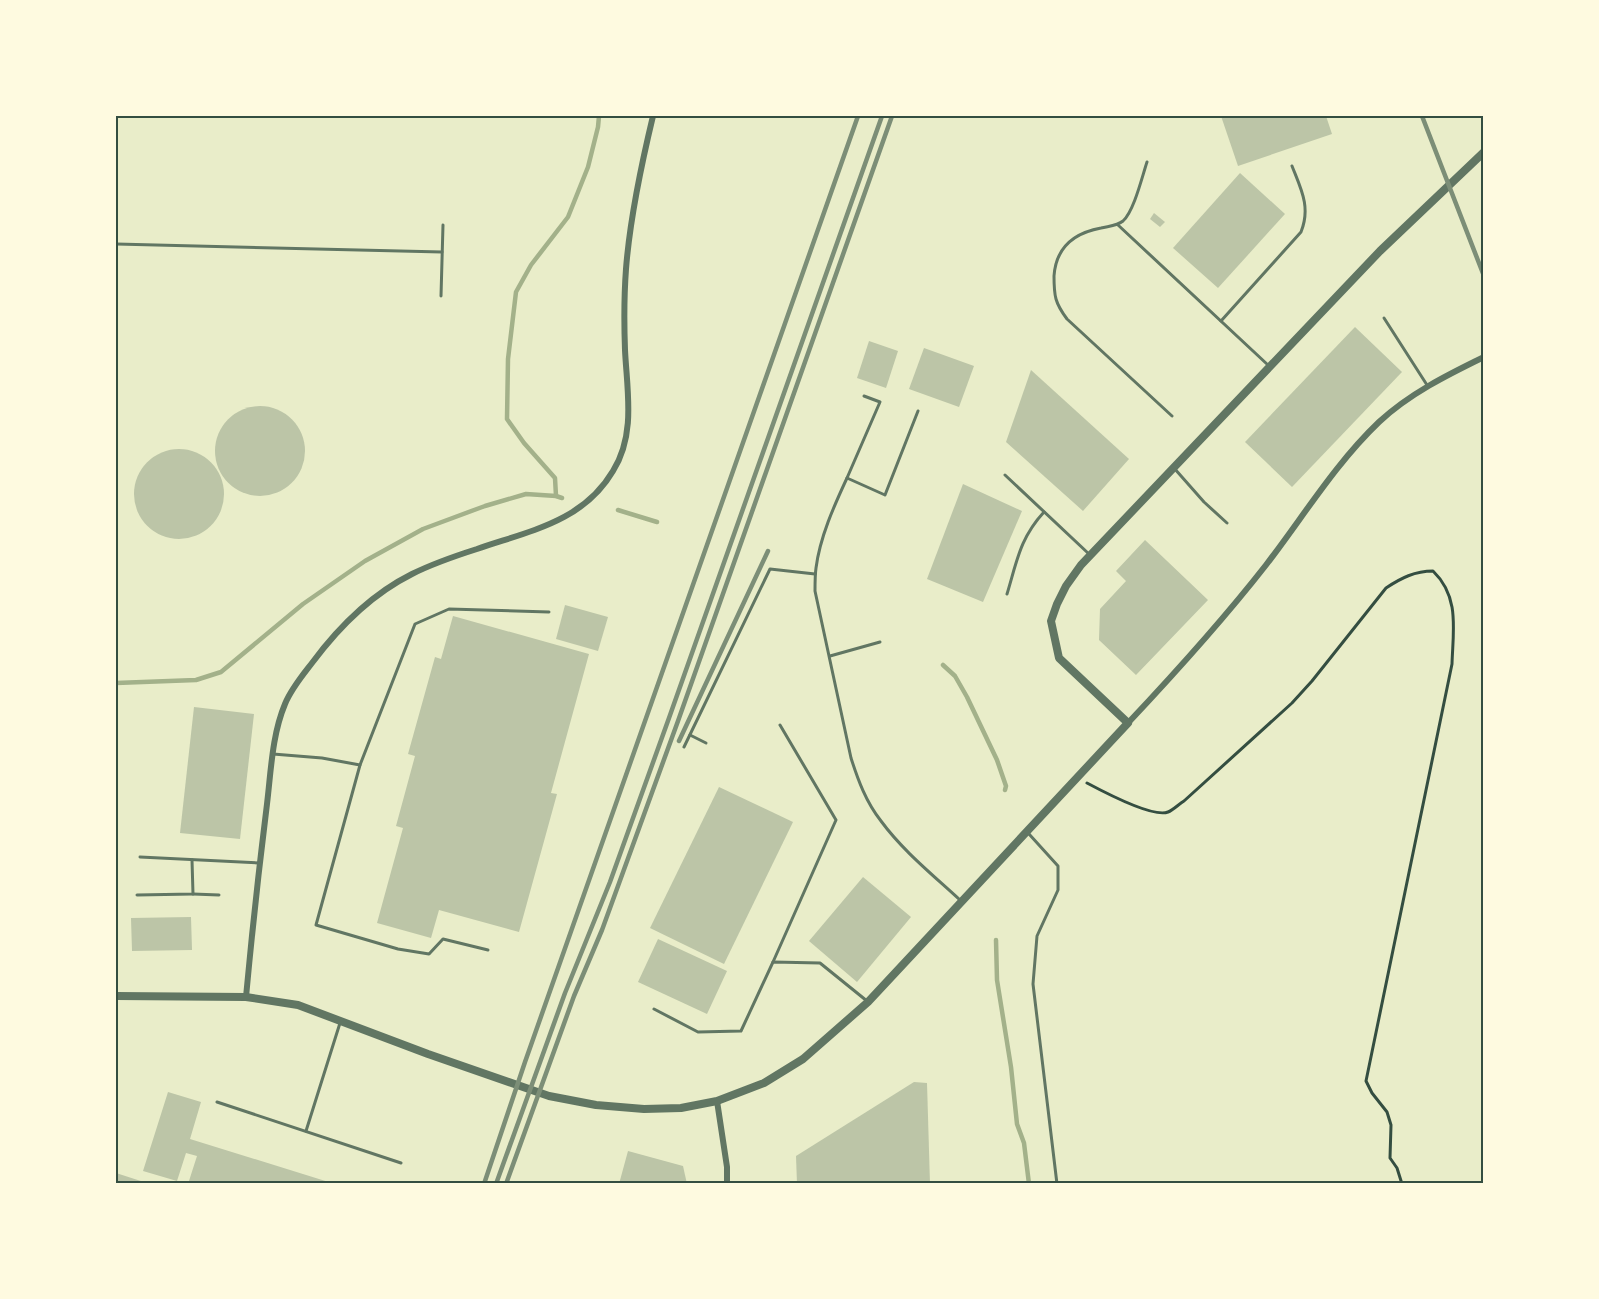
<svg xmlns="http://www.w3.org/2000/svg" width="1599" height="1299" viewBox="0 0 1599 1299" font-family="'Noto Serif',serif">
  <rect width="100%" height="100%" fill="#e9edc9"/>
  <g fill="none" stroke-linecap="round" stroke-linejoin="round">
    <!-- stream -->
    <g stroke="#a3b18a" stroke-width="4.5">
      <polyline points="556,496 555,478 524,443 507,419 508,359 516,292 531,265 568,217 588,167 598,127 599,116"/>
      <polyline points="618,510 657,522"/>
      <polyline points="943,665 955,676 967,697 997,760 1006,786 1005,790"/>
      <polyline points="116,683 196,680 221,672 303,604 365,561 423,529 485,506 526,494 556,496 562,498"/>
      <polyline points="996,940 997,980 1011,1067 1017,1124 1024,1143 1029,1184"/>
    </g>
  </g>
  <!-- building -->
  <g fill="#bcc5a7">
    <polygon points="1221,116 1326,116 1332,134 1238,166"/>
    <polygon points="1240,173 1285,214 1218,288 1173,248"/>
    <polygon points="1154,213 1165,222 1160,227 1150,219"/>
    <polygon points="1355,327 1402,372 1292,487 1245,442"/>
    <polygon points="869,341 898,351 886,388 857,378"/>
    <polygon points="924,348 974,366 959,407 909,389"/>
    <polygon points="1031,370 1129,459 1083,511 1006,442"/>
    <circle cx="260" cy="451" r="45"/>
    <circle cx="179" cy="494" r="45"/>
    <polygon points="963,484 1022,511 983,602 927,579"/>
    <polygon points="1145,540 1208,600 1136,675 1099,640 1100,609 1126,581 1116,571"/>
    <polygon points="565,605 608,617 598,651 556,639"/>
    <polygon points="453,616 589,654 551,793 557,794 519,932 439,910 431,938 377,923 403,828 396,826 415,756 408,754 435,657 441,659"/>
    <polygon points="194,707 254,714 240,839 180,833"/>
    <polygon points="719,787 793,822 724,964 650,928"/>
    <polygon points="863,877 911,917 857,982 809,941"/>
    <polygon points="191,917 192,950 132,951 131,918"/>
    <polygon points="658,939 727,971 707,1014 638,982"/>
    <polygon points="914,1082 927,1083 930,1184 797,1184 796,1156"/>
    <polygon points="168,1092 201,1102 190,1139 335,1184 188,1184 197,1156 186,1153 177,1181 143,1171"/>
    <polygon points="628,1151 683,1166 687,1184 619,1184"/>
    <polygon points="116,1173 147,1183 147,1184 116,1184"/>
  </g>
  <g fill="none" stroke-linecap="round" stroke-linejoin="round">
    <!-- path -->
    <path stroke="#344e41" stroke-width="3" d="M1087 783C1102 791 1153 818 1168 812 1173 810 1179 804 1184 801L1292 703 1312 681 1386 588C1401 578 1415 571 1433 571 1460 597 1453 630 1452 664L1366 1081 1372 1093 1387 1112 1391 1125 1390 1158 1397 1168 1402 1184"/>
    <!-- service -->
    <g stroke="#617663" stroke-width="3">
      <path d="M1147 162C1142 177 1134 211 1123 221 1117 226 1109 226 1101 228 1074 233 1056 247 1054 276 1054 296 1055 303 1067 319L1172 416"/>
      <polyline points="1118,225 1268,365"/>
      <polyline points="116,244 442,252"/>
      <polyline points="441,296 443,225"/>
      <polyline points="1384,318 1427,385"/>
      <path d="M1221 321 1301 232C1311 207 1301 189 1292 166"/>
      <path d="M918 411 885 495 847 478C834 506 820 537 816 568 815 575 815 584 815 591L851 758C858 780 866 802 881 821 903 851 933 875 960 900"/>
      <polyline points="1174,468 1204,502 1227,523"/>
      <polyline points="1005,475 1089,554"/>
      <polyline points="847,478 880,402 864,396"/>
      <path d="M1007 594C1017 561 1020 538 1044 512"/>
      <polyline points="830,656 880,642"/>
      <polyline points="690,735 706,743"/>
      <polyline points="684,747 770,569 815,574"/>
      <polyline points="273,754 322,758 360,765 415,624 449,609 549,612"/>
      <polyline points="360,765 316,925 398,949 429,954 443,939 488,950"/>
      <polyline points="1029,834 1058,866 1058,890 1037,936 1033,984 1057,1184"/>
      <polyline points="140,857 259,863"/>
      <polyline points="193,894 219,895"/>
      <polyline points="137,895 193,894 192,860"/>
      <polyline points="773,962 836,820 780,725"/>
      <polyline points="654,1009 698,1032 741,1031 773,962 820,963 867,1001"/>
      <polyline points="217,1102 401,1163"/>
      <polyline points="306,1131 340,1023"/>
    </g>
    <!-- minor -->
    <g stroke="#617663" stroke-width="6">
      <path d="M1128 723C1176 672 1223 620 1266 565 1303 517 1335 464 1379 422 1409 394 1447 375 1484 357"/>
      <path d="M246 997C252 932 259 868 267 804 271 771 272 735 285 704 291 689 302 676 312 663 338 628 372 594 412 574 432 564 455 556 477 549 529 531 583 522 613 471 636 434 627 391 625 350 624 323 624 296 626 269 630 217 641 166 653 116"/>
      <polyline points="717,1101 727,1167 727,1184"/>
    </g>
    <!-- tertiary -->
    <polyline stroke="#617663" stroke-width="8" points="116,996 246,997 298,1005 428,1054 549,1096 596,1105 644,1109 681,1108 717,1101 764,1083 803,1059 868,1002 1128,723 1059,658 1051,621 1057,604 1066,586 1081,565 1380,251 1484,152"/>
    <!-- rail -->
    <g stroke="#7c8e77" stroke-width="4.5">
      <polyline points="1422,116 1484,276"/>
      <polyline points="679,741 768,551"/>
      <polyline points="484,1184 525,1062 858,116"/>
      <polyline points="496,1184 565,993 610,882 669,718 882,116"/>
      <polyline points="506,1184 574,996 602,930 678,721 892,116"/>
    </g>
  </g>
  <!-- border -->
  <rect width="1599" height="1299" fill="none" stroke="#fefae0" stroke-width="234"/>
  <rect x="117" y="117" width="1365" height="1065" fill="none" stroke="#344e41" stroke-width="2"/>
</svg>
